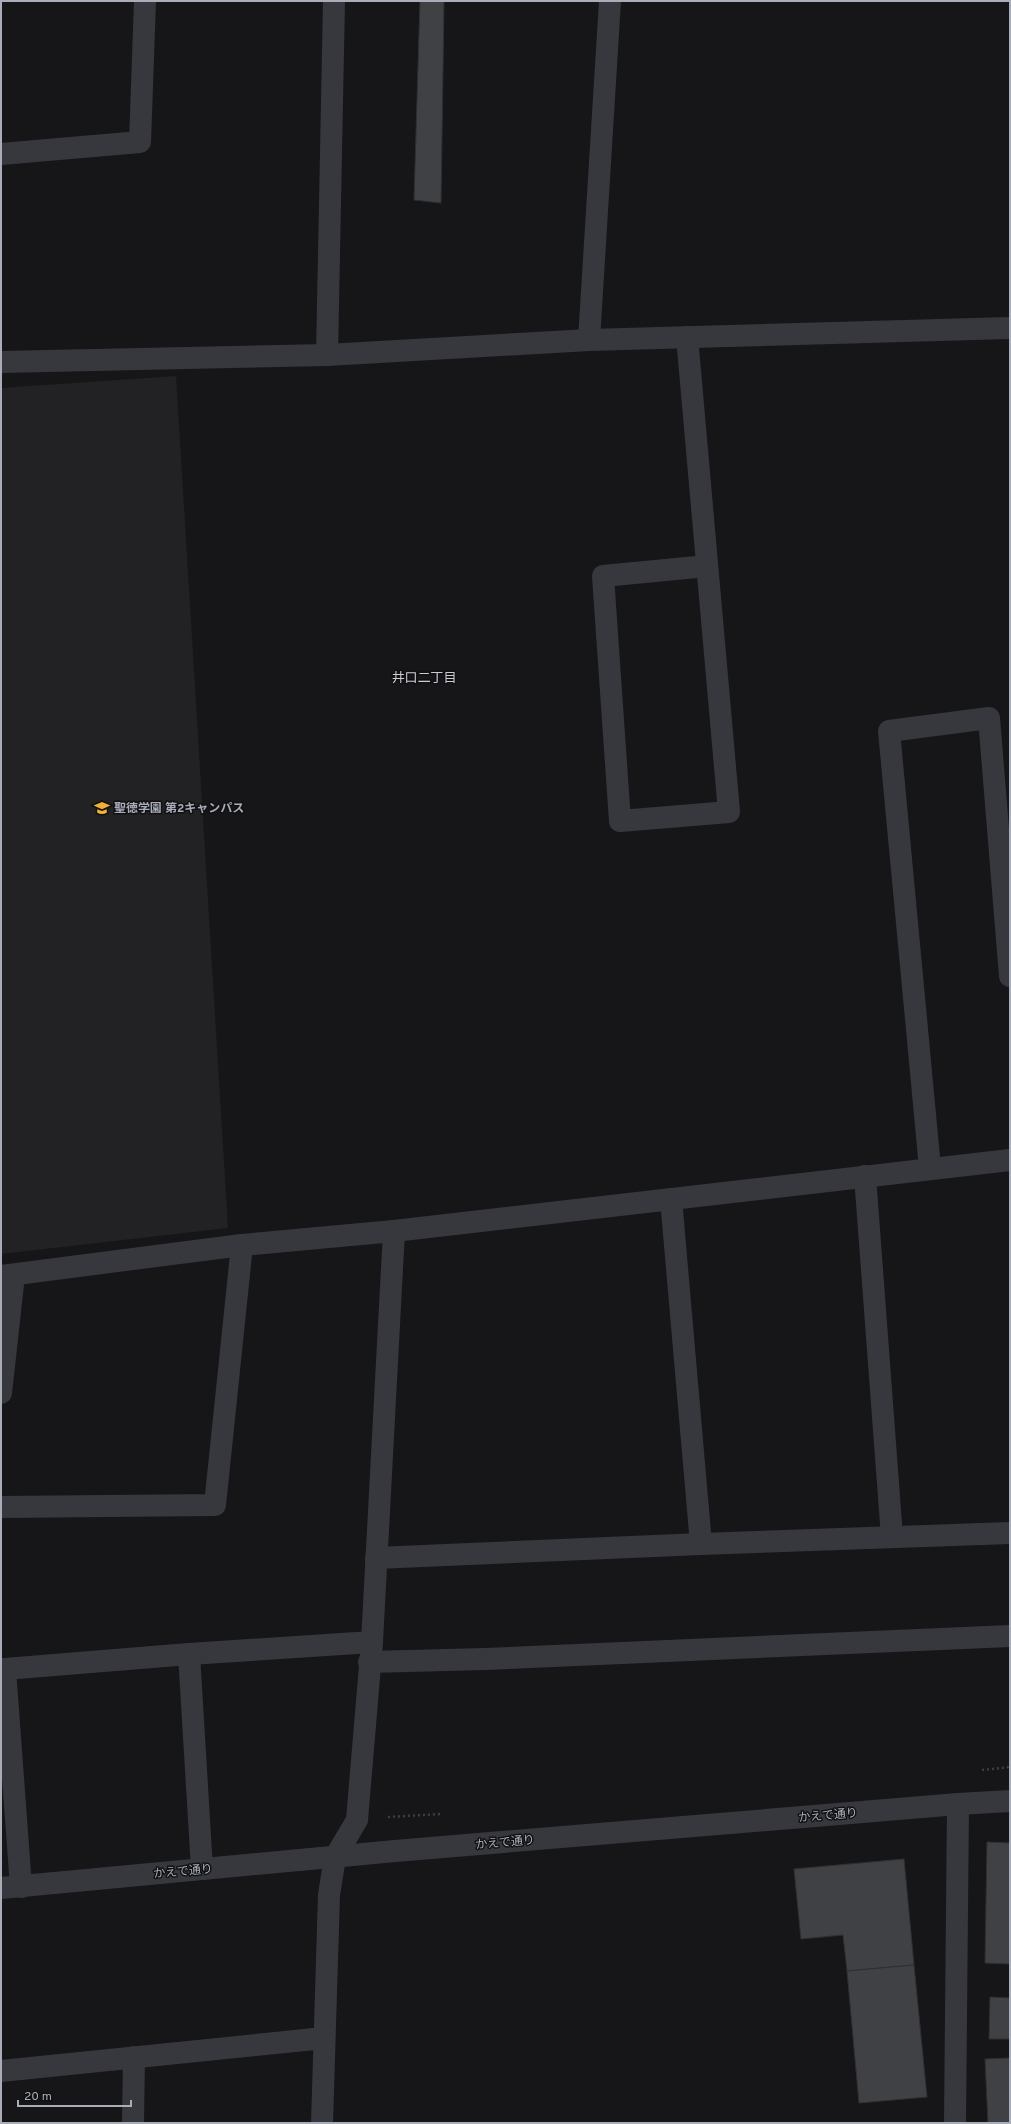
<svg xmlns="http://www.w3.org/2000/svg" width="1011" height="2124" viewBox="0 0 1011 2124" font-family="Overpass,'Noto Sans JP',sans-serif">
  <rect width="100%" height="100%" fill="#161618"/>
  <!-- built -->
  <polygon fill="#222225" points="176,376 228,1228 1,1254 1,388"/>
  <!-- building -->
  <g fill="#404145" stroke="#303034">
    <polygon points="420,1 444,1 441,203 414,200"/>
    <polygon points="987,1842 1010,1843 1010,1964 985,1963"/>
    <polygon points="904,1859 914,1965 847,1971 843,1935 801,1939 794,1869"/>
    <polygon points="914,1965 927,2097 859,2103 847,1971"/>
    <polygon points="990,1997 1010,1998 1010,2039 989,2039"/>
    <polygon points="1010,2058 1010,2123 988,2123 985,2059"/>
  </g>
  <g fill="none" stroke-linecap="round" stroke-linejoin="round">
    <!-- path -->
    <g stroke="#3d3f44" stroke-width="2.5" stroke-dasharray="2 3" stroke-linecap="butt">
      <polyline points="982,1770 1010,1767"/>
      <polyline points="388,1817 441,1814"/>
    </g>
    <!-- minor -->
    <g stroke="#37383d" stroke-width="22">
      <polyline points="1,154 140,142 145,1"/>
      <polyline points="687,337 729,812 620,821 603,576 707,566"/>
      <polyline points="589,340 610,1"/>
      <polyline points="327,355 334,1"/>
      <polyline points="1,362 327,355 589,340 1010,328"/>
      <polyline points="930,1168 889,731 989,718 1010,976"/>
      <polyline points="865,1176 892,1537"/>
      <polyline points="671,1199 701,1544"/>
      <polyline points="1,1276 242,1245 394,1231 1010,1160"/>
      <polyline points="1,1393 14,1275"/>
      <polyline points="1,1507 215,1505 242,1245"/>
      <polyline points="376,1558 701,1544 1010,1533"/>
      <polyline points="189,1654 372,1642"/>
      <polyline points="369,1662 485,1659 1010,1636"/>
      <polyline points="21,1887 5,1669 189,1654 202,1869"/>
      <polyline points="1,1888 395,1851 958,1804 1010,1801"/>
      <polyline points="1,2071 324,2038"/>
      <polyline points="133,2123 134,2057"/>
      <polyline points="322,2123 329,1895 335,1857 357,1820 372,1642 394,1231"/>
      <polyline points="955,2123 958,1804"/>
    </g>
  </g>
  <!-- icons -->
  <defs>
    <g id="school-bare" transform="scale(1.2)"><path d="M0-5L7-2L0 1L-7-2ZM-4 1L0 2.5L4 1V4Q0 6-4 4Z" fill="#f2b134" stroke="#111113" stroke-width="2.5" paint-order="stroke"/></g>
  </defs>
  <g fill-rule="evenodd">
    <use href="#school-bare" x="102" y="808"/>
  </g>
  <g text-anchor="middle" stroke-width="3" stroke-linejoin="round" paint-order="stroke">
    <!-- poi labels -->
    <g font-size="12" font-weight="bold" fill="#a8adb8" stroke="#111113" text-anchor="start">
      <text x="114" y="812">聖徳学園 第2キャンパス</text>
    </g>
    <!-- street labels -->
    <g font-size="12" fill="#a8adb8" stroke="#111113">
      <text transform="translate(828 1815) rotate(-5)" y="4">かえで通り</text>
      <text transform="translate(505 1842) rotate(-5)" y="4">かえで通り</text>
      <text transform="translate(183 1871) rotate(-5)" y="4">かえで通り</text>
    </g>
    <!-- neighbourhood labels -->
    <g font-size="13" fill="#c9ccd4" stroke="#111113">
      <text x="424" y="682">井口二丁目</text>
    </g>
  </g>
  <!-- border -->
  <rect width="1011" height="2124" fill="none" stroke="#a8adb8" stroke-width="4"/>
  <!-- scale -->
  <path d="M18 2100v6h113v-6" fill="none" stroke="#a8adb8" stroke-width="2"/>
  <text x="24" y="2100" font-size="12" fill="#a8adb8" stroke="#111113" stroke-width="3" paint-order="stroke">20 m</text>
</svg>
